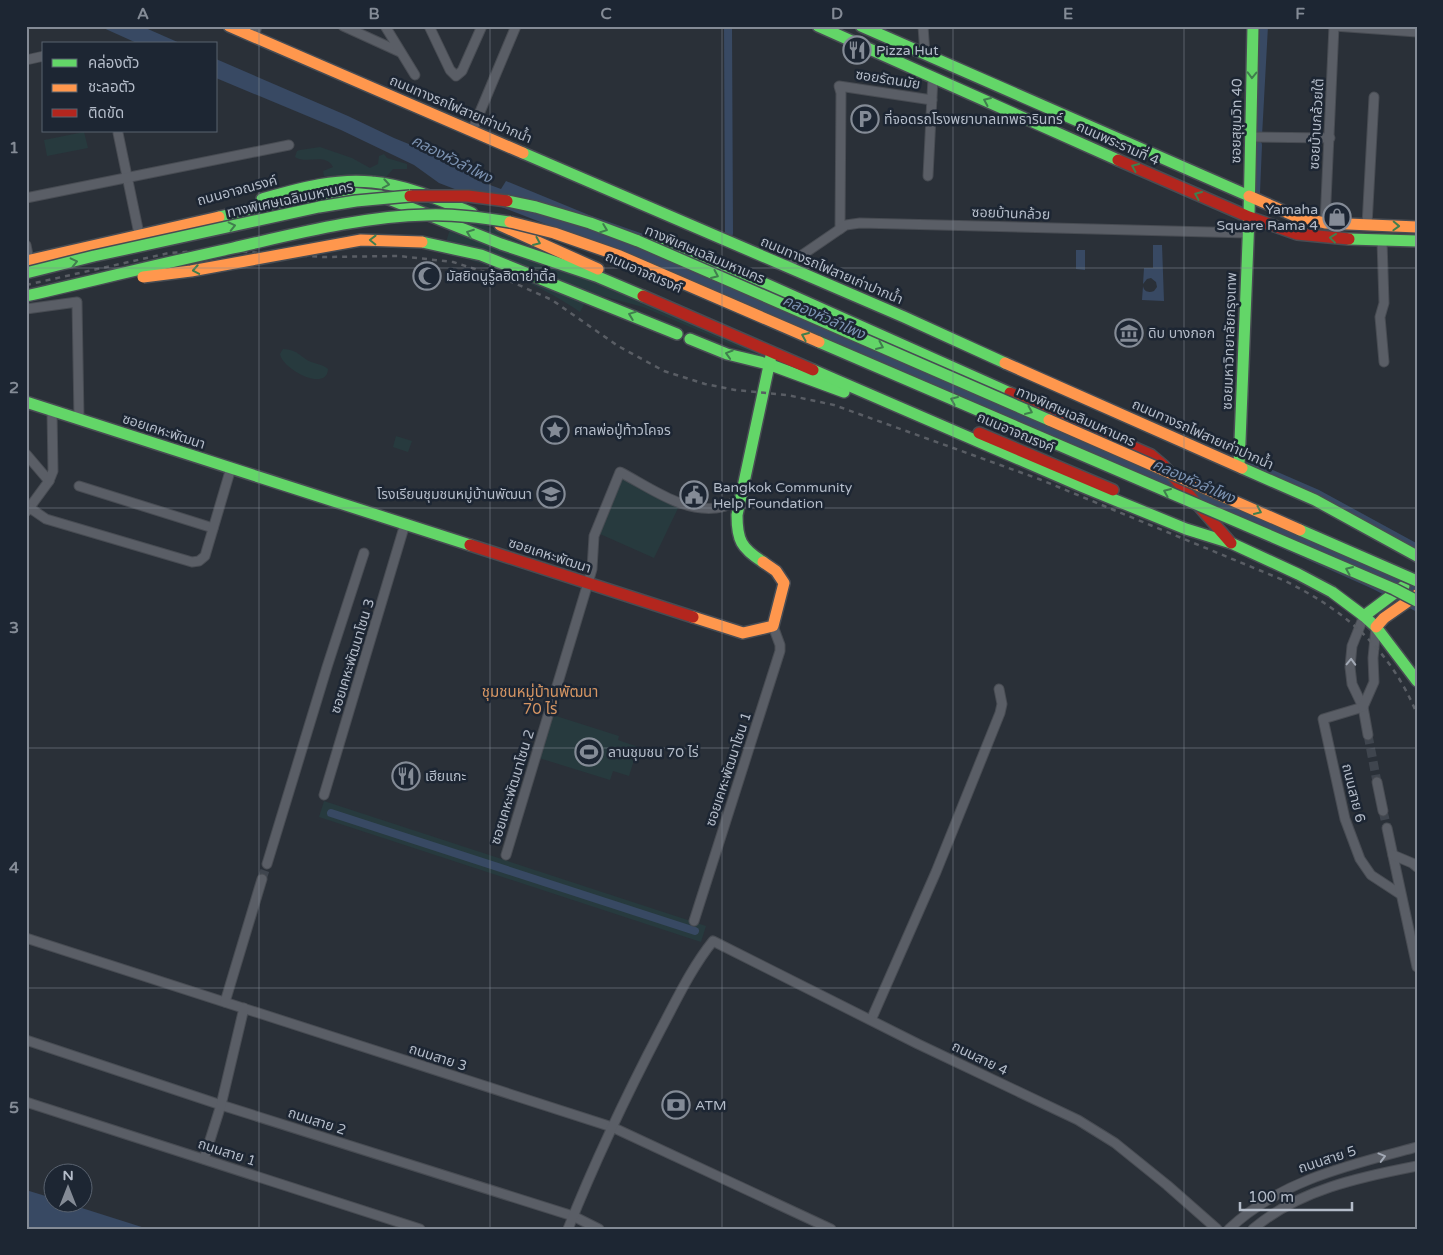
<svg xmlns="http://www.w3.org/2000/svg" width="1443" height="1255" viewBox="0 0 1443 1255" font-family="'Varela Round','Noto Sans Thai',sans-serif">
  <rect width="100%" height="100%" fill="#2a3038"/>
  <!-- green -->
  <g fill="#273a3e">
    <polygon points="84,132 88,148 47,156 44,140"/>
    <path d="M320 147 352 158 370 168 378 164 379 156 384 154 387 158 407 164V169H393L387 176 383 177 365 175 326 176H324L323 171 333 167C325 152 307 165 295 157L297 151 300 150Z"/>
    <polygon points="373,186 420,198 557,256 499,239 412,202 306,193 336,187"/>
    <polygon points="450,229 555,265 764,353 763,358 643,307 598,295 446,242"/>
    <path d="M455 253 585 303 580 312C557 296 532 284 506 273 489 266 472 262 455 253Z"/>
    <path d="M283 349C298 350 298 355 309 361 315 364 322 364 328 369 327 393 282 369 280 354Z"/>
    <polygon points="396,436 412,441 408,452 393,447"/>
    <polygon points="623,476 680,504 654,558 600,534"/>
    <polygon points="553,715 619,736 618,740 638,747 629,776 613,771 610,780 539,758"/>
    <polygon points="324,801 706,926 701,942 319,817"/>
  </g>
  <!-- water -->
  <g fill="#384963">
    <polygon points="99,26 141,26 182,44 139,44"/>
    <polygon points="216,59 348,116 394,138 475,171 474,179 501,189 506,181 589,215 646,235 1417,575 1417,612 1373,589 618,252 439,183 414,165 341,130 216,78"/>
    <path d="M1153 245H1162L1164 301 1142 300 1143 286C1144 292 1149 293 1154 291L1157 287 1156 282 1151 278 1147 279 1143 284 1144 268H1153Z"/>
    <polygon points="1076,250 1085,250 1085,270 1076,269"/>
    <polygon points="26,1190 52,1198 52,1202 66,1203 148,1229 26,1229"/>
  </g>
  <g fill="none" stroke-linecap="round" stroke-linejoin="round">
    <!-- canal -->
    <g stroke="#384963" stroke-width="8">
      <polyline points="728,26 729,233"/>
      <polyline points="1258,136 1264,26"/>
      <polyline points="1256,193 1258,145"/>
      <polyline points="1244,452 1244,459 1247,463 1318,494 1417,548"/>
      <polyline points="331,813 695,931"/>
    </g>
    <!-- street-tunnel -->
    <g stroke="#3f454e" stroke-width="9" stroke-dasharray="9 4.5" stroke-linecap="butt">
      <polyline points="1368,735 1377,782"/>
      <polyline points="1383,811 1387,828"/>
      <polyline points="262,879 267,864"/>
    </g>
    <!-- street casing -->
    <g stroke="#484c53" stroke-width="11">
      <g id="street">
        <polyline points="343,26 400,52"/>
        <polyline points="385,26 415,75"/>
        <polyline points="429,26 450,70 456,76 462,71 482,26"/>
        <polyline points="923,26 925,54"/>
        <polyline points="1334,26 1417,32"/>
        <polyline points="254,37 257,26"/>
        <polyline points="26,60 44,56"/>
        <polyline points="472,131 516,26"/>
        <polyline points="118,133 138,229"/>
        <polyline points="1251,137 1330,138"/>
        <polyline points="928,176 933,77"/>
        <polyline points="26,198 289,145"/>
        <polyline points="1325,223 1334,26"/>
        <polyline points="1367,225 1374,97"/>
        <polyline points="840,229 841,93 839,86 932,100"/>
        <polyline points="1382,241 1384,303 1380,317 1384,362"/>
        <polyline points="26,245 28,255"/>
        <polyline points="786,266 840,229 846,225 860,223 1248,233"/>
        <polyline points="26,309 77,302 79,419"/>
        <polyline points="26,454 49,481 27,511"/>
        <polyline points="49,481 53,471 52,411"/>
        <polyline points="79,486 213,528"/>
        <polyline points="30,508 46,519 192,562 199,561 205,556 231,468"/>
        <polyline points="1364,616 1352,646 1350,667 1352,684 1363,707 1368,735"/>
        <polyline points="1363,707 1323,719 1345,819 1360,859 1371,875 1400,894"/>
        <polyline points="1363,707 1374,682 1373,658 1376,627"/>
        <polyline points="1377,782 1383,811"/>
        <polyline points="324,795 405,524"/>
        <polyline points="1387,828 1417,967"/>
        <path d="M506 855 588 583 592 569 594 536 620 472C649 487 682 512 716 508 725 507 734 503 742 499"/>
        <polyline points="1393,855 1412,863 1417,867"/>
        <polyline points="267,864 327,667 364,553"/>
        <polyline points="694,921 780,651 780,645 773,626"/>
        <polyline points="26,938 612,1127 831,1229"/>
        <polyline points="225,1002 262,879"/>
        <polyline points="871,1020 936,872 1000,713 1002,704 999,689"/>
        <polyline points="26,1040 221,1105 573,1216 599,1229"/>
        <polyline points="26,1102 420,1229"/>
        <polyline points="204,1159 221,1105 244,1008"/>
        <path d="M568 1229C595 1161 627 1094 661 1029 677 999 692 967 713 941L918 1044 1078 1120 1115 1143 1167 1185 1217 1229"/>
        <path d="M1229 1229C1281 1180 1350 1165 1417 1147"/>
        <path d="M1253 1229C1298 1190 1360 1177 1417 1166"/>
      </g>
    </g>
    <!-- fast casing -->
    <g stroke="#484c53" stroke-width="14">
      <g id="fast">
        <polyline points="818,26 1118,160"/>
        <polyline points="861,26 1249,196"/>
        <polyline points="523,153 904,317 1005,363"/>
        <path d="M262 199C298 189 335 178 372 182 407 185 440 200 472 213"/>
        <polyline points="507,201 536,207 590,223 638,241 674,250 748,276 1010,393"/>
        <polyline points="219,217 282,202 350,193 381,196 501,244 596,276 643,296"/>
        <polyline points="1349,239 1417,241"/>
        <polyline points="422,242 481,255 677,334"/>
        <polyline points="690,339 727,354 768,364"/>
        <polyline points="768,364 844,392"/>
        <polyline points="813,370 1081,486 1186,529 1231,543 1298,574 1332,592 1364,616 1376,627 1417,681"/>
        <polyline points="26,402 470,545"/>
        <polyline points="1239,466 1249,217 1253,26"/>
        <polyline points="1242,468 1315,500 1417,556"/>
        <path d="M763 562C741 548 737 540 737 515L771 356"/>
        <polyline points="1364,616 1404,586"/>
      </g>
    </g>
    <!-- slow casing -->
    <g stroke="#484c53" stroke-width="14">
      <g id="slow">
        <polyline points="229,26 523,153"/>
        <polyline points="1249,196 1295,216 1325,223 1417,227"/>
        <polyline points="500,225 598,269"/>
        <polyline points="26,261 219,217"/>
        <polyline points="1005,363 1242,468"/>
        <polyline points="693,617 743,633 773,626 784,583 776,571 763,562"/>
        <polyline points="1376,627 1384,618 1417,595"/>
      </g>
    </g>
    <!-- jam casing -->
    <g stroke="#484c53" stroke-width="14">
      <g id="jam">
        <polyline points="1118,160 1249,217 1297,234 1349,239"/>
        <polyline points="643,296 813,370"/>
        <polyline points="1010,393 1151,455 1164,466 1231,543"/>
        <polyline points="979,433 1113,490"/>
        <polyline points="470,545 693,617"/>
      </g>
    </g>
    <!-- street -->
    <use href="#street" stroke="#5a5e66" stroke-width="9"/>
    <!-- fast -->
    <use href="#fast" stroke="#63d668" stroke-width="11"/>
    <!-- slow -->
    <use href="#slow" stroke="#ff974d" stroke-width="11"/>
    <!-- jam -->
    <use href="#jam" stroke="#b3261e" stroke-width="11"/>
    <!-- rail -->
    <path stroke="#595d64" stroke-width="2.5" stroke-dasharray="5 5" stroke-linecap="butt" d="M26 285 169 253 216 250 323 257 399 256 453 262 503 278 552 300 618 346 664 371 705 384 735 390 787 395 834 405 1039 479 1283 580C1345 610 1390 649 1417 714"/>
    <!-- fast-bridge casing -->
    <g stroke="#474c53" stroke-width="14" stroke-linecap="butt">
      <g id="fast-bridge">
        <polyline points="638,241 1049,420"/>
        <polyline points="26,273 94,256 319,207 356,201 410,196"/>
        <path d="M26 296C95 280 164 263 233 248 295 234 364 216 427 215 455 214 483 218 510 222"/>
        <polyline points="819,342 1394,589 1417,601"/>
        <polyline points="1300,530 1417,581"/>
      </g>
    </g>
    <!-- slow-bridge casing -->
    <g stroke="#474c53" stroke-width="14" stroke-linecap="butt">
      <g id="slow-bridge">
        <polyline points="510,222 554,233 620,256 819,342"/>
        <polyline points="143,277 191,271 361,240 422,242"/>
        <polyline points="1049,420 1300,530"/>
      </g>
    </g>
    <!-- jam-bridge casing -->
    <g stroke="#474c53" stroke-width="14" stroke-linecap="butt">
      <polyline id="jam-bridge" points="410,196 468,196 507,201"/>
    </g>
    <!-- fast-bridge -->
    <use href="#fast-bridge" stroke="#63d668" stroke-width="11"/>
    <!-- slow-bridge -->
    <use href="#slow-bridge" stroke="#ff974d" stroke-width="11"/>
    <!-- jam-bridge -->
    <use href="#jam-bridge" stroke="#b3261e" stroke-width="11"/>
  </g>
  <!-- one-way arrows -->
  <defs><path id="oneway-chevron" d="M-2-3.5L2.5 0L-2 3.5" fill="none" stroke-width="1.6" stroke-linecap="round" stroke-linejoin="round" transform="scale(1.25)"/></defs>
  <g stroke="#407e4e">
    <use href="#oneway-chevron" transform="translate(1252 75) rotate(91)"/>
    <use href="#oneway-chevron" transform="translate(987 101) rotate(-156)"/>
    <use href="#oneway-chevron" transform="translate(1135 167) rotate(-156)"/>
    <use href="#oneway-chevron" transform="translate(386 184) rotate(10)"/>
    <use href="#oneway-chevron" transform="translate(1198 195) rotate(-157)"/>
    <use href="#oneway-chevron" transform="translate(232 226) rotate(-13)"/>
    <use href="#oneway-chevron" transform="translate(1396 226) rotate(2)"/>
    <use href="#oneway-chevron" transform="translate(604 229) rotate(21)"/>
    <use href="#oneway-chevron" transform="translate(470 233) rotate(-159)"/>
    <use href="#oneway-chevron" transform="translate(1333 238) rotate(-173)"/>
    <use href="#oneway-chevron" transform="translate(373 240) rotate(-179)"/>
    <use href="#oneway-chevron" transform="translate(537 242) rotate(24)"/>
    <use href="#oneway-chevron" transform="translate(74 262) rotate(-13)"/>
    <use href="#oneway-chevron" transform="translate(196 270) rotate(170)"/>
    <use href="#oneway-chevron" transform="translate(715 275) rotate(24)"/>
    <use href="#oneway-chevron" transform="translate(632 315) rotate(-159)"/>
    <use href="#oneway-chevron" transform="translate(805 336) rotate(-157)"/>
    <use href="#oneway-chevron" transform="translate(880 346) rotate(24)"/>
    <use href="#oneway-chevron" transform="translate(729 354) rotate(-163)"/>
    <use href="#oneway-chevron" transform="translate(954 400) rotate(-157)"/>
    <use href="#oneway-chevron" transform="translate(1029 411) rotate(24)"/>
    <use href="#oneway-chevron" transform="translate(1167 492) rotate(-157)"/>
    <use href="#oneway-chevron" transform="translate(1258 511) rotate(24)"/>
    <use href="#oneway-chevron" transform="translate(1349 570) rotate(-157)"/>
  </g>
  <g stroke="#a2a9b5">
    <use href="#oneway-chevron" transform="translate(1351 662) rotate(-88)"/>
    <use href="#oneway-chevron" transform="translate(1382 1157) rotate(-15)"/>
  </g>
  <!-- grid -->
  <path fill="none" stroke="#848b96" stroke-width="1" stroke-opacity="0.55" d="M259 26V1229M490 26V1229M722 26V1229M953 26V1229M1184 26V1229M26 268H1417M26 508H1417M26 748H1417M26 988H1417"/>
  <!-- icons -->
  <defs>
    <g id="restaurant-ring" transform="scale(1.4375)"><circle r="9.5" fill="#1d2633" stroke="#848b96" stroke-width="1.5"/><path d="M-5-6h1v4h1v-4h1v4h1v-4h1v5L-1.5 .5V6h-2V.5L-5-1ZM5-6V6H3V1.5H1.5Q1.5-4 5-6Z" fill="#848b96"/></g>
    <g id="parking-ring" transform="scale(1.4375)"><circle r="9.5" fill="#1d2633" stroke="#848b96" stroke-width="1.5"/><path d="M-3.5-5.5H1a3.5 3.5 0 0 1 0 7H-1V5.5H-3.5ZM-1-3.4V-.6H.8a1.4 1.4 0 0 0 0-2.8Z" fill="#848b96"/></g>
    <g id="shop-ring" transform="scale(1.4375)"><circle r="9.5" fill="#1d2633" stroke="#848b96" stroke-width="1.5"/><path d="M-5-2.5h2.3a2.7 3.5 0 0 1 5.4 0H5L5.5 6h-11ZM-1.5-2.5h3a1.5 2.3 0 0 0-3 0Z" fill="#848b96"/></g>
    <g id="mosque-ring" transform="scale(1.4375)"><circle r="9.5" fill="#1d2633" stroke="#848b96" stroke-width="1.5"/><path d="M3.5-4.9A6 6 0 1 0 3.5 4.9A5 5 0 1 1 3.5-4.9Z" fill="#848b96"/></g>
    <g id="museum-ring" transform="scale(1.4375)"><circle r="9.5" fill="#1d2633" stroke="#848b96" stroke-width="1.5"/><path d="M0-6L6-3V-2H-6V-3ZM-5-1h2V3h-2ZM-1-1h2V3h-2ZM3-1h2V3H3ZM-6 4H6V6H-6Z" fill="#848b96"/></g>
    <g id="sight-ring" transform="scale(1.4375)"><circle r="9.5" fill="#1d2633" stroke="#848b96" stroke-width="1.5"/><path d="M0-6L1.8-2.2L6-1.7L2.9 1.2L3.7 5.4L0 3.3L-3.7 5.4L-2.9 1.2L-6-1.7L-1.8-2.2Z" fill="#848b96"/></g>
    <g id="school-ring" transform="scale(1.4375)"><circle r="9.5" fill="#1d2633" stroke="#848b96" stroke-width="1.5"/><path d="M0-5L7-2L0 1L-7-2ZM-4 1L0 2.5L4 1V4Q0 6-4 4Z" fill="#848b96"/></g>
    <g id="civic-ring" transform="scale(1.4375)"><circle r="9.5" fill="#1d2633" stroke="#848b96" stroke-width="1.5"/><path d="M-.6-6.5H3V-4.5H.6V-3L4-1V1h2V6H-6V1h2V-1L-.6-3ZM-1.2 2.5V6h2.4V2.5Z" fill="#848b96"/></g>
    <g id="stadium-ring" transform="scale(1.4375)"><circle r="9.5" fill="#1d2633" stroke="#848b96" stroke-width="1.5"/><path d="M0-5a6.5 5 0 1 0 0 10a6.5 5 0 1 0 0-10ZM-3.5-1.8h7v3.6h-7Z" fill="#848b96"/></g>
    <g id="bank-ring" transform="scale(1.4375)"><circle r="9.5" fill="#1d2633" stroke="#848b96" stroke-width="1.5"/><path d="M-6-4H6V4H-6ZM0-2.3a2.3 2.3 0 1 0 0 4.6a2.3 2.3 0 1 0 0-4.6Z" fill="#848b96"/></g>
  </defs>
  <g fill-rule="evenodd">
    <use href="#restaurant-ring" x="857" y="50"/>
    <use href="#parking-ring" x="865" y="119"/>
    <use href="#shop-ring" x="1337" y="217"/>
    <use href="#mosque-ring" x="427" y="276"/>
    <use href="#museum-ring" x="1129" y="333"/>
    <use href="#sight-ring" x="555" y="430"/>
    <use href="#school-ring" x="551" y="494"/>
    <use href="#civic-ring" x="694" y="495"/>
    <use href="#stadium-ring" x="589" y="752"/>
    <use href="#restaurant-ring" x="406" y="776"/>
    <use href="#bank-ring" x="676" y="1105"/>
  </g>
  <g text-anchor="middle" stroke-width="5" stroke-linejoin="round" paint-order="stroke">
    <!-- poi labels -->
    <g font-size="14" fill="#b4bcc9" stroke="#1d2633" text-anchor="start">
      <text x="876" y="55">Pizza Hut</text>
      <text x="884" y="124">ที่จอดรถโรงพยาบาลเทพธารินทร์</text>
      <text x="1318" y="214" text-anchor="end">Yamaha<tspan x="1318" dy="16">Square Rama 4</tspan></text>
      <text x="446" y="281">มัสยิดนูรู้ลฮิดาย่าติ้ล</text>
      <text x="1148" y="338">ดิบ บางกอก</text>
      <text x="574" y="435">ศาลพ่อปู่ท้าวโคจร</text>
      <text x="713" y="492">Bangkok Community<tspan x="713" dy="16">Help Foundation</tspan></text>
      <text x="532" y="499" text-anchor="end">โรงเรียนชุมชนหมู่บ้านพัฒนา</text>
      <text x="608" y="757">ลานชุมชน 70 ไร่</text>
      <text x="425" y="781">เฮียแกะ</text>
      <text x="695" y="1110">ATM</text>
    </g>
    <!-- street labels -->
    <g font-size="14" fill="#b4bcc9" stroke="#1d2633">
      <text transform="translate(888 79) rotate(9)" y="5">ซอยรัตนมัย</text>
      <text transform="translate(461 109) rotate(23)" y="5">ถนนทางรถไฟสายเก่าปากน้ำ</text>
      <text transform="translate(1236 121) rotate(-89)" y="5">ซอยสุขุมวิท 40</text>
      <text transform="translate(1316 124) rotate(-87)" y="5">ซอยบ้านกล้วยใต้</text>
      <text transform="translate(1118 143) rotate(24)" y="5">ถนนพระรามที่ 4</text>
      <text transform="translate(237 190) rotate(-15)" y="5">ถนนอาจณรงค์</text>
      <text transform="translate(290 199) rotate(-12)" y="5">ทางพิเศษเฉลิมมหานคร</text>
      <text transform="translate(1011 213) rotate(2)" y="5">ซอยบ้านกล้วย</text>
      <text transform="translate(705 254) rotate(23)" y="5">ทางพิเศษเฉลิมมหานคร</text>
      <text transform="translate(832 270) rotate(23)" y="5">ถนนทางรถไฟสายเก่าปากน้ำ</text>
      <text transform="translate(644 272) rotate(24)" y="5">ถนนอาจณรงค์</text>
      <text transform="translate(1229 341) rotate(-88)" y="5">ซอยมหาวิทยาลัยกรุงเทพ</text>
      <text transform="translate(1076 416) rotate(24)" y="5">ทางพิเศษเฉลิมมหานคร</text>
      <text transform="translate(164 431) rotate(18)" y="5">ซอยเคหะพัฒนา</text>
      <text transform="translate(1016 432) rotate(23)" y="5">ถนนอาจณรงค์</text>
      <text transform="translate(1203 434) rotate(24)" y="5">ถนนทางรถไฟสายเก่าปากน้ำ</text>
      <text transform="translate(550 555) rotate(18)" y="5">ซอยเคหะพัฒนา</text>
      <text transform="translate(352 656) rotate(-73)" y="5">ซอยเคหะพัฒนาโซน 3</text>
      <text transform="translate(728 769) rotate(-72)" y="5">ซอยเคหะพัฒนาโซน 1</text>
      <text transform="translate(512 787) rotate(-73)" y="5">ซอยเคหะพัฒนาโซน 2</text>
      <text transform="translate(1354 793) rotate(76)" y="5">ถนนสาย 6</text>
      <text transform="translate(438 1057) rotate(18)" y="5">ถนนสาย 3</text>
      <text transform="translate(980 1058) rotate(26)" y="5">ถนนสาย 4</text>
      <text transform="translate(317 1121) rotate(18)" y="5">ถนนสาย 2</text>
      <text transform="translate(227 1152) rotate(18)" y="5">ถนนสาย 1</text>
      <text transform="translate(1327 1159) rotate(-18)" y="5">ถนนสาย 5</text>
    </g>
    <!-- water labels -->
    <g font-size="15" font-style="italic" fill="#7c92b1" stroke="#1d2633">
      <text transform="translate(452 159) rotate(27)" y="5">คลองหัวลำโพง</text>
      <text transform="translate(824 317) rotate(24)" y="5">คลองหัวลำโพง</text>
      <text transform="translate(1194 481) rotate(24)" y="5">คลองหัวลำโพง</text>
    </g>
    <!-- neighbourhood labels -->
    <g font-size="15" fill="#d59563" stroke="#1d2633">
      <text x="540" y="697">ชุมชนหมู่บ้านพัฒนา<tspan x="540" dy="17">70 ไร่</tspan></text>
    </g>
  </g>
  <!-- border -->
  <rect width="1443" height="1255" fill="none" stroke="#1d2633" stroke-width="55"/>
  <!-- legend -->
  <rect x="42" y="42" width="175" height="90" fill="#1d2633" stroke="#59626f"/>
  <rect x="52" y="59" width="25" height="8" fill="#63d668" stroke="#59626f"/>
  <text x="88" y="68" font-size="15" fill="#b4bcc9">คล่องตัว</text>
  <rect x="52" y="84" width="25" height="8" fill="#ff974d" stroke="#59626f"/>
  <text x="88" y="92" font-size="15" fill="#b4bcc9">ชะลอตัว</text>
  <rect x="52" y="109" width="25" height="8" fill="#b3261e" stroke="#59626f"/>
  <text x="88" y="118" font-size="15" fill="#b4bcc9">ติดขัด</text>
  <!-- north arrow -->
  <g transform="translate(68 1188)"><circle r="24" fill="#1d2633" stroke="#59626f"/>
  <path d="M0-4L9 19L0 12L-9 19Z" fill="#848b96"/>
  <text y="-8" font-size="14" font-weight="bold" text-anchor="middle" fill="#b4bcc9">N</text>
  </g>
  <!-- scale -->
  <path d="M1240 1202v8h112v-8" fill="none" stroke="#b4bcc9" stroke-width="2.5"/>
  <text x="1248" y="1202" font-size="15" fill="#b4bcc9" stroke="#1d2633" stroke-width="4" paint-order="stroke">100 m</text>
  <rect x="28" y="28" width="1388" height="1200" fill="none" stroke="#848b96" stroke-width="2"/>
  <g font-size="16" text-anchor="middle" font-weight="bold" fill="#848b96">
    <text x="143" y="19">A</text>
    <text x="374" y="19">B</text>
    <text x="606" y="19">C</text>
    <text x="837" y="19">D</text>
    <text x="1068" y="19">E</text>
    <text x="1300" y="19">F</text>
    <text x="14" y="153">1</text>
    <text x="14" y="393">2</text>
    <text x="14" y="633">3</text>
    <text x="14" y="873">4</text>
    <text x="14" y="1113">5</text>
  </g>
</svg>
